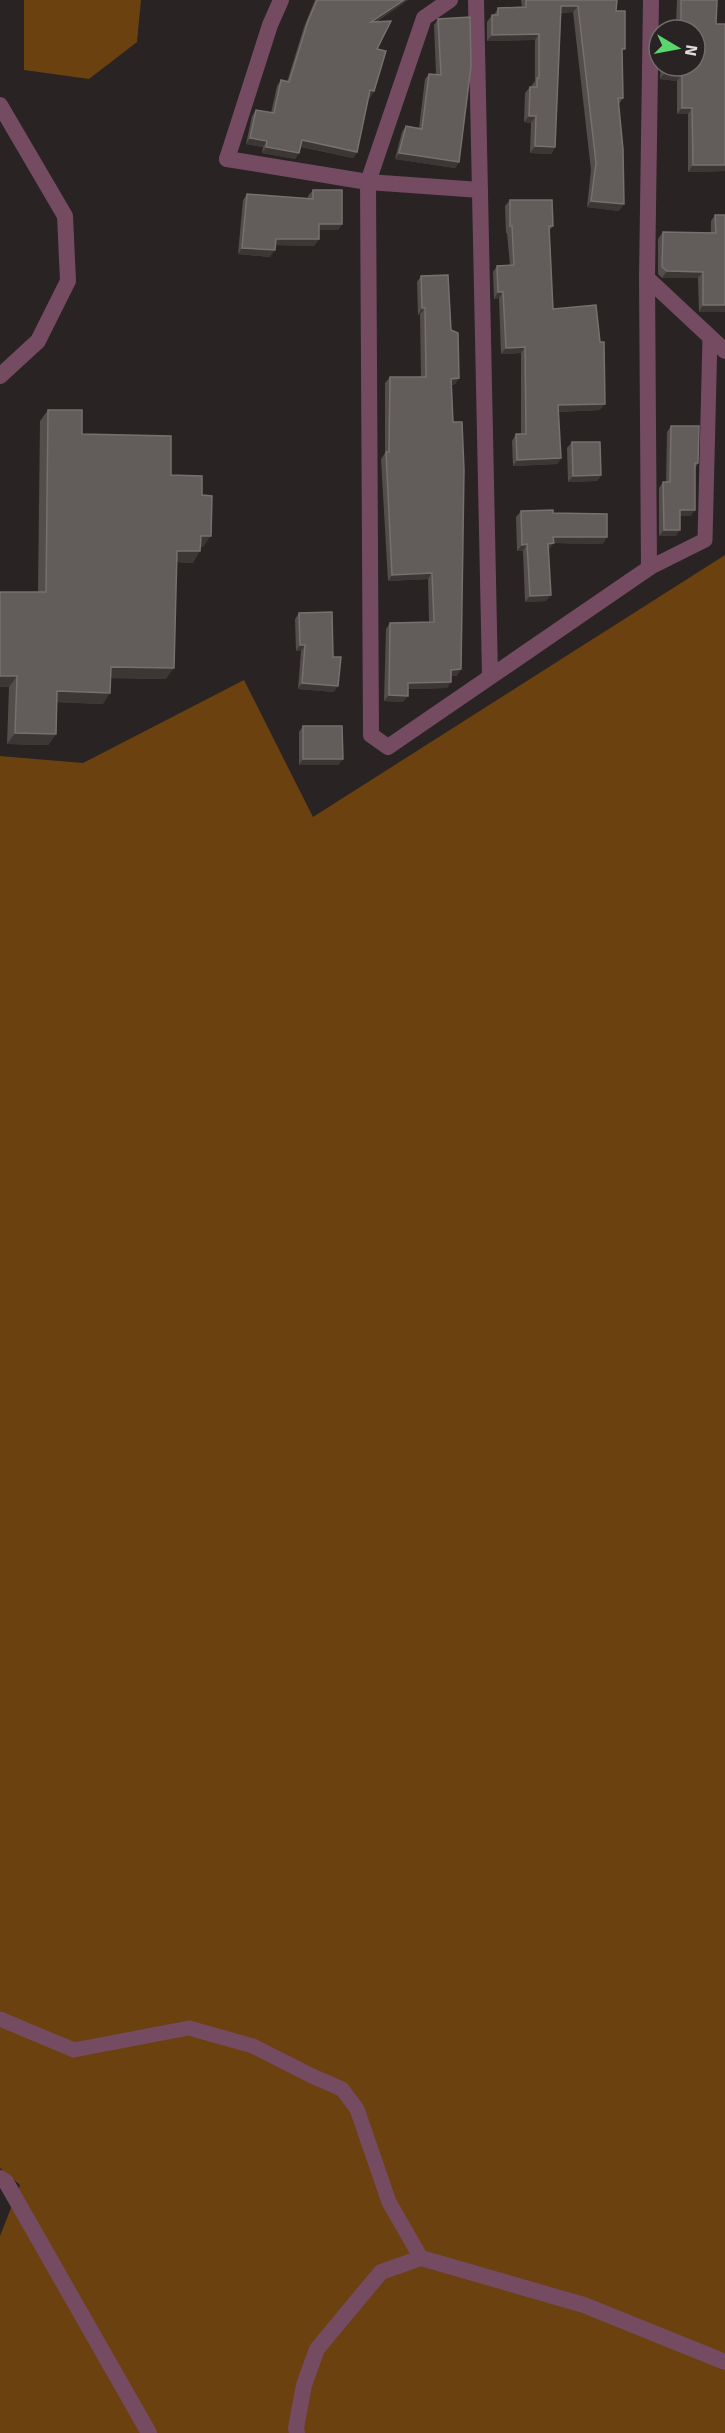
<svg xmlns="http://www.w3.org/2000/svg" width="725" height="2433" viewBox="0 0 725 2433" font-family="Signika,sans-serif">
  <rect width="100%" height="100%" fill="#292323"/>
  <!-- green -->
  <g fill="#6a410f">
    <polygon points="24,0 141,0 137,42 89,79 24,70"/>
    <polygon points="725,555 725,2433 0,2433 0,2236 20,2185 0,2168 0,756 83,763 244,680 313,817"/>
  </g>
  <g fill="none" stroke-linecap="round" stroke-linejoin="round">
    <!-- service -->
    <g stroke="#754b62" stroke-width="15">
      <polyline points="649,568 705,540 710,337"/>
      <polyline points="0,2019 74,2050 189,2028 253,2046 312,2076 342,2089 357,2109 389,2202 421,2258"/>
    </g>
    <!-- minor -->
    <g stroke="#754b62" stroke-width="16">
      <polyline points="450,0 424,18 368,182 371,735 388,747 649,568 647,278"/>
      <polyline points="476,0 490,676"/>
      <polyline points="651,0 647,278 725,351"/>
      <polyline points="227,159 368,182 480,190"/>
      <polyline points="0,2178 6,2182 149,2433"/>
      <polyline points="297,2433 296,2428 304,2385 317,2349 381,2272 421,2258 584,2305 725,2362"/>
    </g>
    <!-- tertiary -->
    <g stroke="#754b62" stroke-width="16">
      <polyline points="0,105 65,216 68,281 38,341 0,376"/>
      <polyline points="227,159 270,25 281,0"/>
    </g>
  </g>
  <!-- wall -->
  <g fill="#534d4b">
    <polygon points="315,0 408,0 376,22 377,49 374,91 370,98 369,97 357,152 353,158 301,147 299,153 295,159 262,153 263,147 246,144 252,116 256,110 271,113 277,86 281,80 287,82 304,27"/>
    <polygon points="521,0 617,0 616,11 622,53 623,98 619,104 619,211 587,207 591,170 573,12 561,13 555,147 551,154 530,153 531,123 524,122 525,93 530,87 532,87 532,85 535,81 535,40 487,41 487,22 492,15 494,15 498,8 522,7"/>
    <polygon points="677,0 717,0 716,24 725,171 688,172 688,114 677,114 677,81 660,79 661,66 695,66 695,30 670,30 674,23 676,23"/>
    <polygon points="438,19 459,162 455,168 395,159 402,132 406,126 419,128 425,79 429,74 436,74 434,25"/>
    <polygon points="313,190 342,224 338,230 319,230 319,239 314,246 275,245 270,257 238,254 243,200 247,194 308,198 308,196"/>
    <polygon points="510,200 553,226 549,231 553,309 600,410 558,412 561,458 557,464 513,466 512,441 516,434 521,434 521,353 501,354 499,298 494,299 493,272 497,266 510,265 507,233 506,233 505,206"/>
    <polygon points="715,215 725,215 725,312 699,312 698,278 662,278 658,274 658,239 663,232 711,233 711,221"/>
    <polygon points="421,276 451,330 459,378 455,384 452,385 457,676 451,676 447,688 408,689 403,702 384,701 386,629 390,623 429,622 428,579 388,581 381,459 385,453 385,383 390,377 421,377 420,314 418,315 417,282"/>
    <polygon points="48,410 82,434 171,475 202,495 203,547 200,547 193,563 177,562 166,679 111,678 103,704 57,702 56,734 48,745 7,744 9,687 0,687 0,592 38,592 40,421"/>
    <polygon points="671,426 698,463 695,468 691,516 680,516 676,536 659,536 659,488 663,482 666,482 667,432"/>
    <polygon points="572,442 601,475 597,481 568,482 567,448"/>
    <polygon points="521,511 553,513 603,544 553,543 548,550 546,601 525,602 523,551 517,551 516,517"/>
    <polygon points="299,613 334,692 298,689 301,651 296,651 295,619"/>
    <polygon points="303,726 343,759 338,765 299,765 299,732"/>
  </g>
  <!-- shaded-wall -->
  <g fill="#3c3634">
    <polygon points="404,0 408,0 366,28 371,22"/>
    <polygon points="561,6 578,6 573,12 557,13"/>
    <polygon points="539,34 535,40 487,41 492,35"/>
    <polygon points="665,72 682,74 677,81 660,79"/>
    <polygon points="370,90 374,91 370,98 366,96"/>
    <polygon points="682,108 692,108 688,114 677,114"/>
    <polygon points="529,116 536,116 531,123 524,122"/>
    <polygon points="250,138 267,141 263,147 246,144"/>
    <polygon points="302,140 357,152 353,158 298,146"/>
    <polygon points="535,146 555,147 551,154 530,153"/>
    <polygon points="266,147 299,153 295,159 262,153"/>
    <polygon points="399,153 459,162 455,168 395,159"/>
    <polygon points="693,165 725,165 725,171 688,172"/>
    <polygon points="591,201 624,204 619,211 587,207"/>
    <polygon points="319,224 342,224 338,230 314,230"/>
    <polygon points="276,239 319,239 314,246 271,245"/>
    <polygon points="242,248 275,250 270,257 238,254"/>
    <polygon points="667,271 703,272 698,278 662,278"/>
    <polygon points="498,292 503,292 499,298 494,299"/>
    <polygon points="703,305 725,305 725,312 699,312"/>
    <polygon points="422,308 425,308 420,314 418,315"/>
    <polygon points="525,347 521,353 501,354 506,348"/>
    <polygon points="459,378 455,384 447,385 451,379"/>
    <polygon points="605,404 600,410 554,412 558,405"/>
    <polygon points="561,458 557,464 513,466 517,460"/>
    <polygon points="601,475 597,481 568,482 573,476"/>
    <polygon points="680,510 695,510 691,516 676,516"/>
    <polygon points="664,530 680,530 676,536 659,536"/>
    <polygon points="201,536 211,536 203,547 193,547"/>
    <polygon points="553,537 607,537 603,544 549,543"/>
    <polygon points="554,543 549,550 544,550 548,544"/>
    <polygon points="527,544 523,551 517,551 522,545"/>
    <polygon points="177,551 200,551 193,563 170,562"/>
    <polygon points="432,573 428,579 388,581 392,575"/>
    <polygon points="551,595 546,601 525,602 530,596"/>
    <polygon points="300,645 305,645 301,651 296,651"/>
    <polygon points="111,667 174,668 166,679 103,678"/>
    <polygon points="461,669 457,676 447,676 451,670"/>
    <polygon points="0,676 17,676 9,687 0,687"/>
    <polygon points="451,682 447,688 404,689 408,683"/>
    <polygon points="302,683 338,686 334,692 298,689"/>
    <polygon points="57,691 110,693 103,704 49,702"/>
    <polygon points="389,695 408,696 403,702 384,701"/>
    <polygon points="15,733 56,734 48,745 7,744"/>
    <polygon points="303,759 343,759 338,765 299,765"/>
  </g>
  <!-- building -->
  <g fill="#625c5b" stroke="#76706f" stroke-width="1.5">
    <polygon points="317,0 404,0 371,22 391,21 377,49 386,51 374,91 370,90 357,152 302,140 299,153 266,147 267,141 250,138 256,110 274,113 281,80 289,82 308,21"/>
    <polygon points="526,0 617,0 616,11 625,11 625,49 622,49 623,98 618,98 623,149 624,204 591,201 596,163 578,6 561,6 555,147 535,146 536,116 529,116 530,87 537,87 537,78 539,78 539,34 492,35 492,15 498,15 498,8 526,7"/>
    <polygon points="681,0 717,0 716,24 725,24 725,165 693,165 692,108 682,108 682,74 665,72 665,66 695,66 695,30 674,30 674,23 681,23"/>
    <polygon points="470,17 471,66 459,162 399,153 406,126 422,129 429,74 441,75 438,19"/>
    <polygon points="313,190 342,190 342,224 319,224 319,239 276,239 275,250 242,248 247,194 313,199"/>
    <polygon points="510,200 552,200 553,226 549,226 553,309 596,305 600,342 604,342 605,404 558,405 561,458 517,460 516,434 526,434 525,347 506,348 503,292 498,292 497,266 514,265 512,226 510,226"/>
    <polygon points="715,215 725,215 725,305 703,305 703,272 667,271 662,267 663,232 716,233"/>
    <polygon points="448,275 451,330 458,333 459,378 451,379 453,422 462,422 464,470 461,669 451,670 451,682 408,683 408,696 389,695 390,623 434,622 432,573 392,575 386,452 389,452 390,377 426,377 425,308 422,308 421,276"/>
    <polygon points="48,410 82,410 82,434 171,436 171,475 202,476 202,495 212,496 211,536 201,536 200,551 177,551 174,668 111,667 110,693 57,691 56,734 15,733 17,676 0,676 0,592 46,592"/>
    <polygon points="671,426 699,426 698,463 695,463 695,510 680,510 680,530 664,530 663,482 670,482"/>
    <polygon points="572,442 600,442 601,475 573,476"/>
    <polygon points="553,510 553,513 607,514 607,537 553,537 554,543 548,544 551,595 530,596 527,544 522,545 521,511"/>
    <polygon points="332,612 333,657 341,657 338,686 302,683 305,645 300,645 299,613"/>
    <polygon points="303,726 342,726 343,759 303,759"/>
  </g>
  <!-- north arrow -->
  <g transform="translate(677 48) rotate(100)"><circle r="28" fill="#292323" stroke="#726d6d" stroke-width="1.5"/>
  <path d="M0-4.5L10 22L0 15L-10 22Z" fill="#5bd56e"/>
  <text y="-9" font-size="16" font-weight="bold" text-anchor="middle" fill="#e0dcdc">N</text>
  </g>
</svg>
